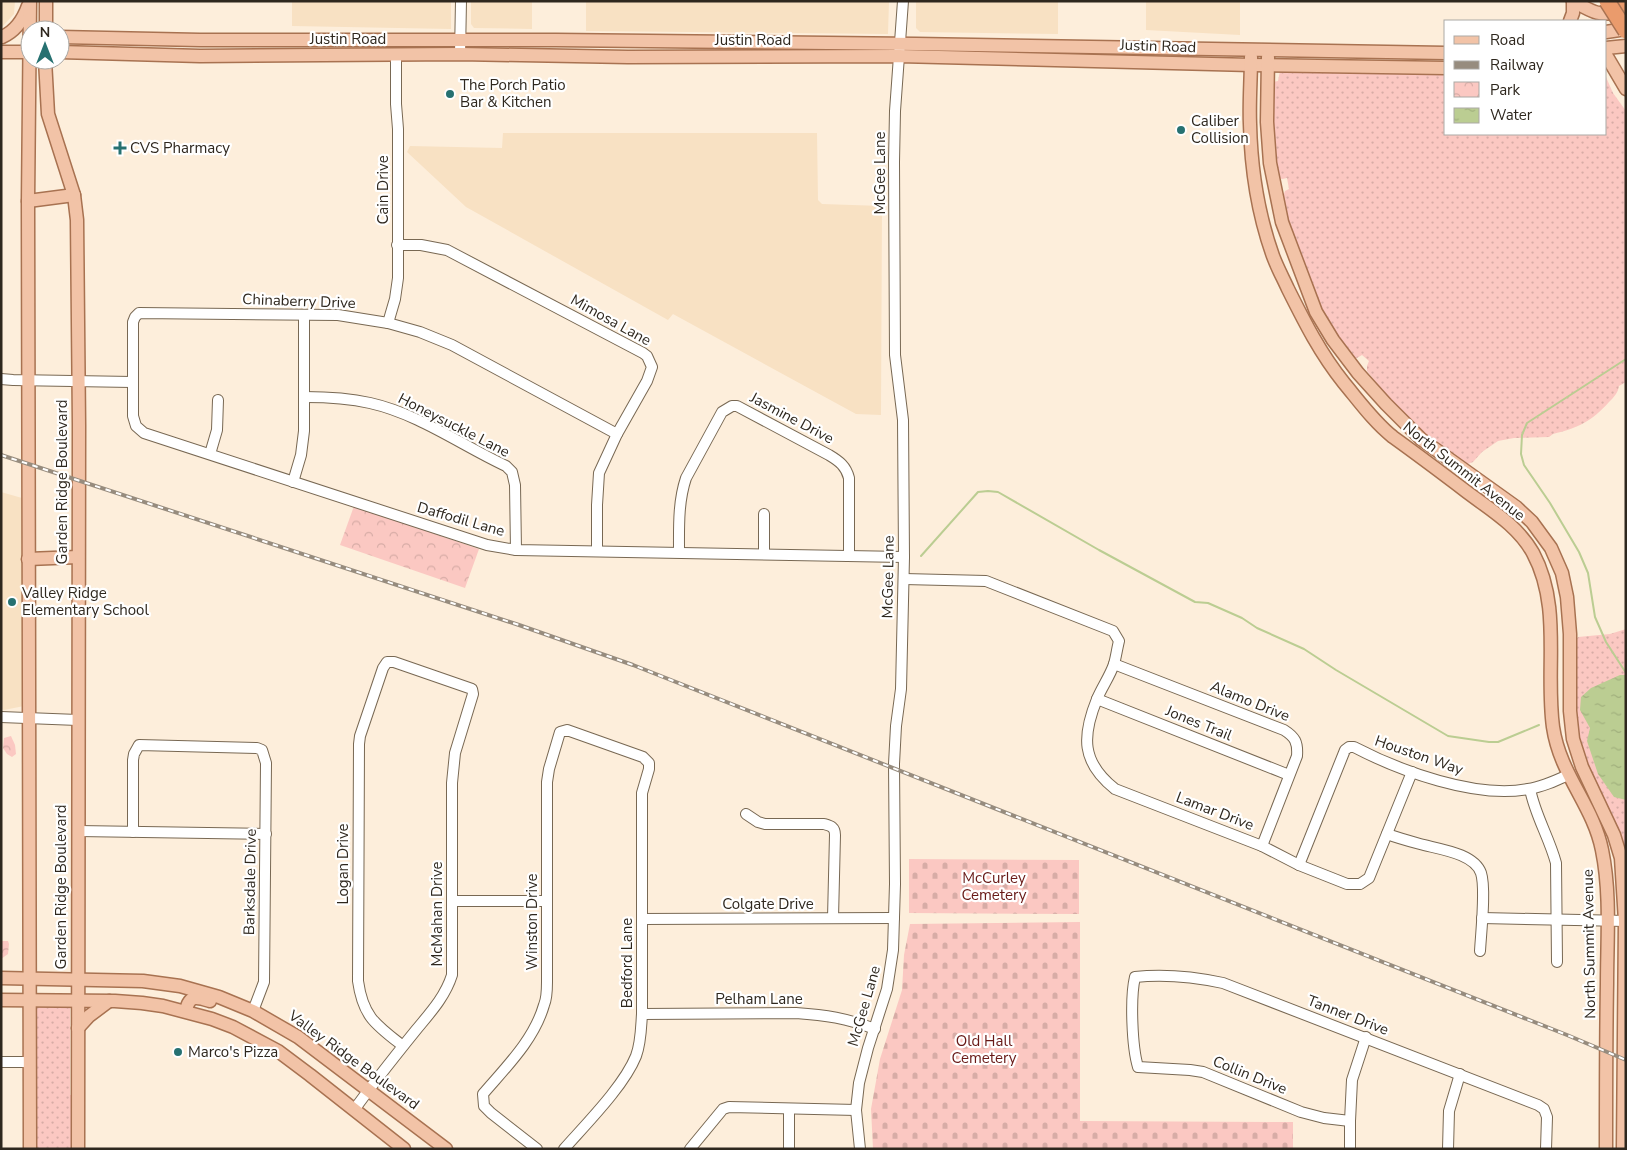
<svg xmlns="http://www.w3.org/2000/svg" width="1627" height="1150" viewBox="0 0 1627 1150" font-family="'Nunito Sans',sans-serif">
  <defs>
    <pattern id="grass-dots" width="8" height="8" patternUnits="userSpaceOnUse" patternTransform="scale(1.25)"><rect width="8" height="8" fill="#fbc8c2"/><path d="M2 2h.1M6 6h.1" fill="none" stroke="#d7aca6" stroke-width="1.8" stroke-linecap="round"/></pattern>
    <pattern id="cemetery-stones" width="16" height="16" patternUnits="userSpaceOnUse" patternTransform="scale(1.25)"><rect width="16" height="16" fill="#fbc8c2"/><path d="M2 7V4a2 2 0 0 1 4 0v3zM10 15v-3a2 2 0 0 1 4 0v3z" fill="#d7aca6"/></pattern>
    <pattern id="park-crowns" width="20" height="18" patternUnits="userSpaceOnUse" patternTransform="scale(1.25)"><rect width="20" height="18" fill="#fbc8c2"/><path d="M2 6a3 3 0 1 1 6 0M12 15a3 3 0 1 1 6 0" fill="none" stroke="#d7aca6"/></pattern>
    <pattern id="water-ripples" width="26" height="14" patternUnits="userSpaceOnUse" patternTransform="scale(1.25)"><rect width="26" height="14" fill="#bbcd92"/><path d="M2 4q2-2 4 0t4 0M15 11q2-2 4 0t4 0" fill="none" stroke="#a1b07d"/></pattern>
  </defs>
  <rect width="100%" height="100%" fill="#fdeedb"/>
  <!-- built -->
  <g fill="#f8e1c3">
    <polygon points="1,1 15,1 14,14 1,28"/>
    <polygon points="292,1 451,1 451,29 292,26"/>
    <polygon points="471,1 532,1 532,29 474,28 471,24"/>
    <polygon points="586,1 889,1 888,34 586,31"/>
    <polygon points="916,1 1058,1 1058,34 920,32 916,28"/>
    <polygon points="1146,1 1240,1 1240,35 1146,30"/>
    <polygon points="503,133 817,133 818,200 822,204 882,206 881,415 856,414 673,314 668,320 466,207 407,152 410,146 502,148"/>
    <polygon points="1,492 22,498 24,706 4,710 1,709"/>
  </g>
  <!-- grass -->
  <g fill="url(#grass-dots)">
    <path d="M1328 70 1446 75V134H1606V77L1613 93 1626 111V382L1619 386C1618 393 1614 397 1609 402 1592 421 1578 428 1553 434L1549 437 1514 438 1498 441 1482 452 1473 462 1465 465 1423 434 1395 406 1367 371V366L1369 361 1362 355 1357 358H1350L1314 299 1293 240 1283 197 1285 191 1289 189 1287 178 1282 179 1276 177 1272 156 1273 82 1278 81 1280 71Z"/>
    <polygon points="1626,629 1626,867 1612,814 1583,760 1573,720 1575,642 1578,637 1610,634"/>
    <polygon points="32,1005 70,1005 70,1095 72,1095 73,1149 33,1149"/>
  </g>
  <!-- cemetery -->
  <g fill="url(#cemetery-stones)">
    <polygon points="909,859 1079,860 1079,914 909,913"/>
    <polygon points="1080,922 1080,1121 1293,1122 1293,1149 873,1149 871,1109 880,1059 902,990 904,955 910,924"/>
  </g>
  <!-- park -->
  <g fill="url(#park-crowns)">
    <polygon points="354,506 479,549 465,588 340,545"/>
    <polygon points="11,736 15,745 16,754 12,757 7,754 3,748 4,738"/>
    <polygon points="1,941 8,941 9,944 8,954 1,959"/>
  </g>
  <!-- water -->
  <polygon fill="url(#water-ripples)" points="1620,675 1626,675 1626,800 1614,797 1598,774 1587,741 1590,728 1580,710 1581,697 1591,688"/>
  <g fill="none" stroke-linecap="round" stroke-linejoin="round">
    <!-- stream -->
    <g stroke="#bbcd92" stroke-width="2">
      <polyline points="1626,359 1527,423 1522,435 1521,454 1524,465 1550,503 1579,552 1588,573 1595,617 1606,642 1626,673"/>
      <polyline points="921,556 978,492 988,491 998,492 1099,550 1195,602 1208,603 1242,618 1257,628 1304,649 1336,670 1448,736 1489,742 1498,742 1539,725"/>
    </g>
    <!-- minor casing -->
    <g stroke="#786853" stroke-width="12">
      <g id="minor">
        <polyline points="460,54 461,1"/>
        <polyline points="397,245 421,245 447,250 643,353 647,356 652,367 647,381 617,434 599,473 597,505 597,551"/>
        <polyline points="388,323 395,299 398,278 398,129 396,104 396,55"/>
        <polyline points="1,379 13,380 132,382"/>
        <path d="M305 397C327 397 348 398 370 403 419 414 461 445 506 466L512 472 515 485 516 550"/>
        <polyline points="617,434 452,345 420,332 388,323 338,315 139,313 135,317 133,322 133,416 136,426 144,433 487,545 516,550 904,557"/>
        <polyline points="210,454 217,430 218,400"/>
        <polyline points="293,482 301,455 304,431 304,315"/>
        <path d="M679 552C679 527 678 502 686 478L722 412 732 406H737L829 455C839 461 846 466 849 478V555"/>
        <polyline points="764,554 764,514"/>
        <path d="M904 579 986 581 1113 631 1119 641C1117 649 1116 657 1114 664 1110 676 1102 687 1097 699 1082 736 1081 762 1115 789L1262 846 1299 865 1347 884H1360L1369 878 1412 772"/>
        <path d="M1114 664 1284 730C1295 737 1298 742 1297 756L1262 846"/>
        <polyline points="1097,699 1289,775"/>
        <polyline points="1,717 78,720"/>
        <path d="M1530 789C1535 815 1549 837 1556 863L1557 962"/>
        <path d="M746 814 758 822 765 824H824C831 826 835 827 835 835L833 918"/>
        <polyline points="78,831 266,834"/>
        <polyline points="133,832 133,760 134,754 139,745 257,748 262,750 266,763 264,982 253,1011"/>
        <path d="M1387 834C1398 838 1409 841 1420 844 1438 849 1474 853 1481 873 1486 888 1481 933 1480 951"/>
        <path d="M1299 865 1345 750 1349 747H1354C1400 771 1476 799 1528 789 1542 787 1555 781 1568 775"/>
        <polyline points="453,901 546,901"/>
        <polyline points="1482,918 1626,921"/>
        <polyline points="642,919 894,918"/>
        <path d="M642 1014 796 1013C826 1015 846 1018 875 1029"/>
        <polyline points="1,1062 29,1062"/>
        <path d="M354 1110C374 1082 395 1056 416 1030 430 1013 445 997 452 975V783L455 753 473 694 472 689 394 662H387L383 668 360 736 359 744 358 981C363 1017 376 1025 403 1046"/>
        <path d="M1350 1121 1324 1118 1301 1112 1203 1072 1190 1070 1138 1067C1132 1047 1130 998 1135 977 1163 974 1195 977 1223 983L1538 1105 1544 1109 1547 1117 1546 1149"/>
        <path d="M537 1149 491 1113 484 1106 483 1094C506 1067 534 1040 544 1005 547 998 547 989 547 982V782L549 769 560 732 567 730 643 757 649 763V769L642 793V1014C641 1028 641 1043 636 1056 624 1086 586 1124 564 1149"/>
        <polyline points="690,1149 723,1109 729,1107 856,1110"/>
        <polyline points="789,1149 789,1109"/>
        <polyline points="860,1149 856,1110 859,1083 868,1048 887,989 893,950 895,884 894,764 896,726 901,689 904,557 903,420 895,355 894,162 895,111 903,1"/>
        <polyline points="1350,1149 1350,1121 1352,1080 1366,1037"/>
        <polyline points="1448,1149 1449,1111 1460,1074"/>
      </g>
    </g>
    <!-- major casing -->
    <g stroke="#a87251" stroke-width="15">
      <g id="major">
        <path d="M1573 1C1594 13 1598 16 1622 12"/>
        <polyline points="1570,21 1573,13 1573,1"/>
        <polyline points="46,30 46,1"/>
        <polyline points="1606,32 1626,29"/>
        <path d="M2 37C16 31 23 20 28 6"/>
        <polyline points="60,37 200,40 556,40 916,44 1446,53"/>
        <polyline points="1606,48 1626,46"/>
        <polyline points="1,52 30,52"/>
        <polyline points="60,52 200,56 460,54 628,57 899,56 1251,65 1446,68"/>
        <polyline points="1606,55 1626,89"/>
        <path d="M1251 57C1251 79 1249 102 1250 124 1251 168 1258 214 1273 256 1277 267 1283 278 1288 289 1305 323 1320 353 1344 383 1359 401 1374 422 1393 437 1418 455 1442 473 1467 492 1491 510 1518 526 1533 553 1562 607 1545 668 1553 727 1560 775 1593 805 1602 850 1611 894 1607 940 1607 984 1606 1039 1606 1094 1606 1149"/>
        <polyline points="1268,57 1267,122 1270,163 1282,222 1316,312 1333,340 1358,373 1386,404 1421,439 1516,507 1532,522 1551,548 1562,573 1567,597 1570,634 1570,711 1573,739 1582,767 1614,835 1621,858 1625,921 1623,1149"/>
        <polyline points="45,60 48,114 74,195 77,220 79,425 78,1149"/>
        <polyline points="28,201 74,195"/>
        <polyline points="28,559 78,557"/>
        <polyline points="1,978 143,981 180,986 219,997 253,1011 298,1037 446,1149"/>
        <polyline points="1,1000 115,1001 142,1003 163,1006 212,1019 233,1027 278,1051 310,1075 404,1149"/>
        <path d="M186 1011C189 994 197 997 210 1001"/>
        <polyline points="78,1028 89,1016 109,1001"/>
        <polyline points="30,1149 28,201 30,1"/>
      </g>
    </g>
    <!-- highway casing -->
    <g stroke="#a87251" stroke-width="18">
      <polyline id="highway" points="1622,1 1626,7"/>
    </g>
    <!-- minor -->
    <use href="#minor" stroke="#fff" stroke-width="10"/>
    <!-- major -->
    <use href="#major" stroke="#f2c3a7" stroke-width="12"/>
    <!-- highway -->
    <use href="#highway" stroke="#ea9b6c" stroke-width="15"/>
    <!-- rail casing -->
    <g stroke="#978c7e" stroke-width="4">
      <polyline id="rail" points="1,455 519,625 633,665 1567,1035 1626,1060"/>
    </g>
    <!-- rail -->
    <use href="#rail" stroke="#fff" stroke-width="2" stroke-dasharray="5.5" stroke-linecap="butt"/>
    <!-- highway-bridge casing -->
    <g stroke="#a87251" stroke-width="18" stroke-linecap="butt">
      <polyline id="highway-bridge" points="1607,1 1626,31"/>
    </g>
    <!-- highway-bridge -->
    <use href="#highway-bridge" stroke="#ea9b6c" stroke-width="15"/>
  </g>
  <!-- markers -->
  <g fill="#267171" stroke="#fff" stroke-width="2">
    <circle cx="450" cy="94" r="5"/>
    <circle cx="1181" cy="130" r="5"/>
    <path d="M117.5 140.5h5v5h5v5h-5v5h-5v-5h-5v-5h5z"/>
    <circle cx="12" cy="602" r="5"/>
    <circle cx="178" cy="1052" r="5"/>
  </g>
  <g text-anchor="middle" stroke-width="4.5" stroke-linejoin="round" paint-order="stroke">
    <!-- street labels -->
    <g font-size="15" fill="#2e271e" stroke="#fff">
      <text x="348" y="44">Justin Road</text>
      <text x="753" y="45">Justin Road</text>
      <text transform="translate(1158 46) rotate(2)" y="5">Justin Road</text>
      <text transform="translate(880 173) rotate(-90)" y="5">McGee Lane</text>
      <text transform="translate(383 190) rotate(-90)" y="5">Cain Drive</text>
      <text transform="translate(299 301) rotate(2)" y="5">Chinaberry Drive</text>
      <text transform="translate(611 320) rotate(29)" y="5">Mimosa Lane</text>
      <text transform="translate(792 418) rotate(28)" y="5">Jasmine Drive</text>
      <text transform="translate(454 425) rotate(27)" y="5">Honeysuckle Lane</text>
      <text transform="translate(1464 471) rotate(38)" y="5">North Summit Avenue</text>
      <text transform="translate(62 482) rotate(-90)" y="5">Garden Ridge Boulevard</text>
      <text transform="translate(461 519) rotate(16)" y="5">Daffodil Lane</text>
      <text transform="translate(888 577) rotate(-89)" y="5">McGee Lane</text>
      <text transform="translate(1250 701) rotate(22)" y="5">Alamo Drive</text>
      <text transform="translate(1199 723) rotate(22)" y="5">Jones Trail</text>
      <text transform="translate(1419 755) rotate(19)" y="5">Houston Way</text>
      <text transform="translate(1215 811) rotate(21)" y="5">Lamar Drive</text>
      <text transform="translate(343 864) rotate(-90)" y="5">Logan Drive</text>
      <text transform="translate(250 882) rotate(-89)" y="5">Barksdale Drive</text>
      <text transform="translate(61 887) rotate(-90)" y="5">Garden Ridge Boulevard</text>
      <text x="768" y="909">Colgate Drive</text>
      <text transform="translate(437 914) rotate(-90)" y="5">McMahan Drive</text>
      <text transform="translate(532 922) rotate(-90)" y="5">Winston Drive</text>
      <text transform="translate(1589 944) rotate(-91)" y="5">North Summit Avenue</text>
      <text transform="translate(627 963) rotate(-90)" y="5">Bedford Lane</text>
      <text x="759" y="1004">Pelham Lane</text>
      <text transform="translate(864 1006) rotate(-74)" y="5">McGee Lane</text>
      <text transform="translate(1348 1015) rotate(21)" y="5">Tanner Drive</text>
      <text transform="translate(354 1060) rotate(36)" y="5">Valley Ridge Boulevard</text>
      <text transform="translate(1250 1075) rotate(22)" y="5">Collin Drive</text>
    </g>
    <!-- poi labels -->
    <g font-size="15" fill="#2e271e" stroke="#fff" text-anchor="start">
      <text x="460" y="90">The Porch Patio<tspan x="460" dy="17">Bar &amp; Kitchen</tspan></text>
      <text x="1191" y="126">Caliber<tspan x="1191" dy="17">Collision</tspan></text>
      <text x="130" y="153">CVS Pharmacy</text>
      <text x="22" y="598">Valley Ridge<tspan x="22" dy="17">Elementary School</tspan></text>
      <text x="188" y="1057">Marco's Pizza</text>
    </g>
    <!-- park labels -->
    <g font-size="15" fill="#681916" stroke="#fff">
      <text x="994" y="883">McCurley<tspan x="994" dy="17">Cemetery</tspan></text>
      <text x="984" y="1046">Old Hall<tspan x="984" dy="17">Cemetery</tspan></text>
    </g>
  </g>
  <!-- border -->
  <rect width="1627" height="1150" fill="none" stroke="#2e271e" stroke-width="5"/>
  <!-- legend -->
  <rect x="1444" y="20" width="162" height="115" fill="#ffffff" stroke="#aba9a5"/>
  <rect x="1454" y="36" width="25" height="8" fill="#f2c3a7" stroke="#aba9a5"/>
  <text x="1490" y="45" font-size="15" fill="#2e271e">Road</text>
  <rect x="1454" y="61" width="25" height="8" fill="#978c7e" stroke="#aba9a5"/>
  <text x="1490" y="70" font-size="15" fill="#2e271e">Railway</text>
  <rect x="1454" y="82" width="25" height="15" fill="url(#park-crowns)" stroke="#aba9a5"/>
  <text x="1490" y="95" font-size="15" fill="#2e271e">Park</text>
  <rect x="1454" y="108" width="25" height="15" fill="url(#water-ripples)" stroke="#aba9a5"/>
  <text x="1490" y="120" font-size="15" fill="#2e271e">Water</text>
  <!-- north arrow -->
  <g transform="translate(45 45)"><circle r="24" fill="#ffffff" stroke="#aba9a5"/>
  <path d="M0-4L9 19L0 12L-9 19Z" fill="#267171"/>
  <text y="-8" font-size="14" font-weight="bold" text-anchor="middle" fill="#2e271e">N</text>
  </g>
</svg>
